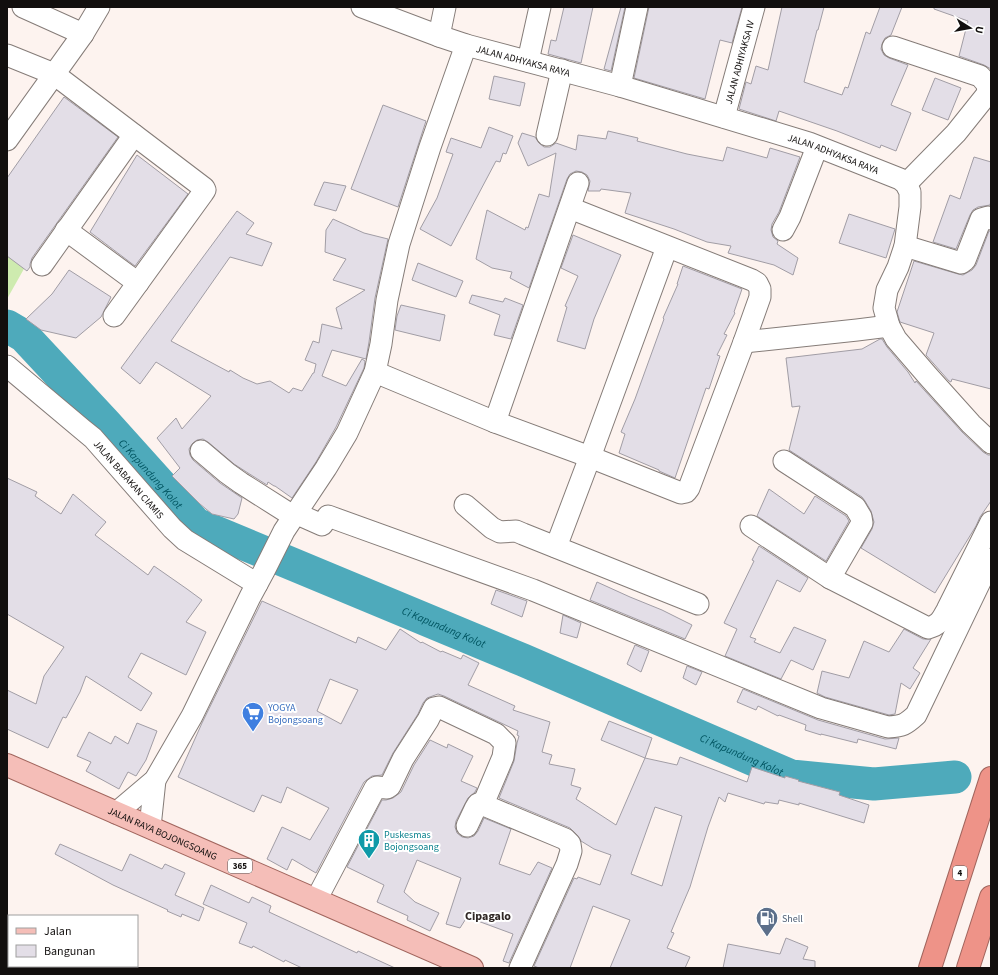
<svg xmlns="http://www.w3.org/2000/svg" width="998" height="975" viewBox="0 0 998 975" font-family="'Source Sans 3',sans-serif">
  <rect width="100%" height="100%" fill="#fdf3ef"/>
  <!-- green -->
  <polygon fill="#ceebaf" points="7,255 25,267 7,299"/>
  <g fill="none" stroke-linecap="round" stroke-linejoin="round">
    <!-- river -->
    <path stroke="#4eaabb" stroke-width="33" id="s1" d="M7 326 24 336 106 424 196 524 523 660 791 776 874 784 955 777"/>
  </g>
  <!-- building -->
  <g fill="#e3dee7" stroke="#a19da5" fill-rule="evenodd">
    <polygon points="564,7 593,7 581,63 548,54 551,40 556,41"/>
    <polygon points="621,7 625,7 611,71 604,69"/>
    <polygon points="649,7 742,7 732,43 720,40 705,99 634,78"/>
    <polygon points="782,7 824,7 818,30 817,30 804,82 842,95 845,87 848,88 866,32 870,34 880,7 902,7 891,35 885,38 882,44 881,49 884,55 889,58 908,65 891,105 911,113 896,151 881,145 880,148 837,131 779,111 776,121 739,109 746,82 751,84 756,66 768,70"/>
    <polygon points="934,7 991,7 991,69 984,65 959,56 968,21 934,9"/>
    <polygon points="494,76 525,83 520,106 489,99"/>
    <polygon points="935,78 961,88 948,120 922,110"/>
    <polygon points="64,97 118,137 32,258 30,264 30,267 27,271 7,256 7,178"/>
    <polygon points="383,105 426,121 398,207 351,189"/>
    <polygon points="489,127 513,136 506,154 503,153 500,162 496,161 451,246 420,229 437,198 453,154 446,152 451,138 481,148"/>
    <polygon points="608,131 638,138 637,141 687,154 723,161 727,147 767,158 770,148 800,157 779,212 772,224 771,230 773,237 778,241 777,244 798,258 793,275 774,265 728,253 731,246 707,242 674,229 625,213 631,193 601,189 600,191 588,191 590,181 587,175 582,172 576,171 570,174 567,179 529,288 510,278 512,272 492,268 476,259 487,210 525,230 526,227 528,228 539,194 549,197 556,153 528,166 518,143 522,133 535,137 539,143 544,147 550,147 556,143 576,150 578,135 606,139"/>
    <polygon points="137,155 188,194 135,266 90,232"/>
    <polygon points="974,157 991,162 991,201 990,205 978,207 973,210 970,215 956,249 933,242 950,195 960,199"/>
    <polygon points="324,182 346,186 336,211 314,205"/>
    <polygon points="237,211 254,223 246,234 272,243 262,266 230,257 171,341 229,372 230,370 243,378 257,384 270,381 289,393 293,388 302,391 313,373 314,373 316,364 305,360 313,341 319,343 322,324 342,329 336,308 365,290 333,280 346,259 325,252 326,230 333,219 364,233 388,239 375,298 369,342 366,359 332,350 322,376 346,386 362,359 365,361 364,368 336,427 316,462 292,498 275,486 274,486 268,482 267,485 248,473 234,464 208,442 203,439 197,440 192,444 189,449 190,455 193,460 220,483 242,498 238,514 234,519 212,514 200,504 172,476 180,468 157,438 176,418 182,429 211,396 156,362 140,384 121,368"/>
    <polygon points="849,214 895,229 886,258 839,243"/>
    <polygon points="989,231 991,231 991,389 952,379 951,382 949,381 926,355 934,333 900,322 897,312 914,261 958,274 963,275 972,270 976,265"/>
    <polygon points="573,235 621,255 594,319 585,349 557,341 567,307 565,306 578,276 561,268"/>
    <polygon points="418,263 463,281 456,297 412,280"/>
    <polygon points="683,266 742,289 734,312 735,313 724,334 727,335 717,355 720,356 709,389 706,388 675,478 659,471 659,470 619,453 625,434 621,432 635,399 664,319 663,318 678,284 677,284"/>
    <polygon points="69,270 111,297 101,317 76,338 41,330 26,319 52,294"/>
    <polygon points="472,295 503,302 505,298 523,305 511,339 494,335 500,315 469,303"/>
    <polygon points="401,305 445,315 440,341 395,330 397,316"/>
    <polygon points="880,339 882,339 887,347 908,372 915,383 916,381 962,432 983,452 988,455 991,455 991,501 980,517 976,526 935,593 861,548 872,529 874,522 871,511 865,501 862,497 789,450 800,406 792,407 786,358 862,349"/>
    <polygon points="7,478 37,492 35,496 61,514 73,494 106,522 95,535 148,575 154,566 187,589 202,600 186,622 206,632 186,675 141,653 128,677 152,693 141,711 86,676 80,692 66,718 63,717 48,748 7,729 7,690 36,704 44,676 64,647 7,614"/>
    <polygon points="769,489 804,514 815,496 846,516 849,521 826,561 757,516"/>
    <polygon points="759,546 808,578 800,592 777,580 750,637 756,639 754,642 780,653 794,627 826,640 813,670 791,660 781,679 725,656 737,629 724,623 754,561 752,560"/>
    <polygon points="597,582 630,597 662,610 692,625 685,639 590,600"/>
    <polygon points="496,590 527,601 522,617 491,604"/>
    <path d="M262 601 356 643 358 637 386 650 400 629 421 643 422 642 441 652 442 651 461 659 463 655 479 663 468 685 515 706 513 710 550 722 542 752 552 755 549 764 575 769 571 785 581 788 576 799 616 825 645 758 677 765 680 757 747 782 752 767 785 778V776L799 780 798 781 840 792 839 795 869 805 864 823 799 803V805L779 800 778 804 765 802 764 804 728 793 725 802 719 797 708 827 690 887 681 908 671 932 674 933 667 948 690 957 685 968H610L630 920 593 906 570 968H539L534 966 574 878 577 879 578 877 600 885 611 855 594 849 581 841 578 836 570 828 499 798 514 761 517 743 519 736 517 735 518 731 444 696 438 694 427 698 423 703 418 714 393 753 382 775 372 776 364 782 316 873 292 859 287 870 267 859 282 827 310 840 329 808 287 787 281 803 262 795 254 812 178 777 202 723ZM330 679 358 690 341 724 317 711ZM655 807 682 816 662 886 631 874Z"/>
    <polygon points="563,615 581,623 577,638 560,633"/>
    <polygon points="904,629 923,639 931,639 913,668 920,673 910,689 901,683 895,714 889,715 825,697 817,693 822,671 849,678 864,641 889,652"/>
    <polygon points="635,645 649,651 641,672 627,664"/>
    <polygon points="687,666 702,672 696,685 683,678"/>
    <polygon points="743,689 818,720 885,739 899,738 896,749 858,739 857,743 821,734 821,735 805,730 806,725 779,715 778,716 758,706 756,710 737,702"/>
    <polygon points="609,721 652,738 645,758 601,740"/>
    <polygon points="137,723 157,731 146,760 136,776 128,772 119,789 86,771 91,762 77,756 89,732 111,744 115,736 128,744"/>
    <polygon points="430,740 447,748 448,744 473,756 461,781 477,788 475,792 468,798 456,821 455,827 457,833 462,837 468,838 474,836 478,831 484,818 511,829 499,864 530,875 538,862 552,868 509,963 503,961 513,934 467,917 460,928 446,924 461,878 417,860 404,892 415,902 439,913 430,931 407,920 408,916 377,902 384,885 347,867 382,800 386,800 393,798 401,792 414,765"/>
    <polygon points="60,844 122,871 130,854 162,869 165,864 185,873 175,895 204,908 199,921 182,914 181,917 167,911 168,910 113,885 55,854"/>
    <polygon points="211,885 249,903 252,897 271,906 269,912 357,953 358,951 395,968 302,968 285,960 284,962 253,946 252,948 239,943 247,923 203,904"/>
    <polygon points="786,938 808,947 803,959 815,961 815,968 723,968 728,944 780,954"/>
  </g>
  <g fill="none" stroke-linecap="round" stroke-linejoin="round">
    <!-- minor casing -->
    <g stroke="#857c78" stroke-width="23">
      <g id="minor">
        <polyline points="23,7 83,34"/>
        <path id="s2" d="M362 7 439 36 466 45 620 86 809 143 900 179 906 184 910 192V207L905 246 898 267 887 290 884 308 889 326 896 339 927 375 971 424 991 443"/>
        <polyline points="439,36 445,7"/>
        <polyline points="893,47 980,76 987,84 988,93 956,133 906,184"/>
        <polyline points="7,55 54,74 204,188 205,190 203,193 114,316"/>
        <polyline points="528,61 540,7"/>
        <polyline points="620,86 637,7"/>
        <path id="s3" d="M724 117 754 7"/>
        <polyline points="547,135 562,70"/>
        <polyline points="7,140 83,34 99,7"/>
        <polyline points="66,230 138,283"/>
        <polyline points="783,230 790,217 817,147"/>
        <polyline points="905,246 961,263 965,260 981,219 988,217 991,219"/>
        <polyline points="42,265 134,135"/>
        <polyline points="744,342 857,330 889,326"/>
        <path id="s4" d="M7 366 82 429 93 438 172 528 185 540 257 584"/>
        <polyline points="375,372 495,422 590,457 681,493 686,492 689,488 744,342 760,297 760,289 757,283 752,280 570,208"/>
        <polyline points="495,422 578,183"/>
        <polyline points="201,451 227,473 241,483 293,516"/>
        <polyline points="784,461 855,507 861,517 862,523 830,578"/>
        <polyline points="465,505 492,528 500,532 516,531 523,534 698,604"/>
        <path d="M295 513 322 525 328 516 533 590 821 708 888 727C903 726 905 725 916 715L991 559"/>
        <path d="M751 526 830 578 928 628C940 625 942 619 947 610L991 522"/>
        <polyline points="556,547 590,457 667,247"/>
        <polyline points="116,813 155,780 192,716 250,597 264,571 284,531 326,468 347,433 375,372 381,344 387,300 399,244 430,147 466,45"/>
        <polyline points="467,826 475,809 478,804 484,802"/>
        <polyline points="150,827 155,780"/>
        <polyline points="316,900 375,788 377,787 387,788 390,786 403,759 428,720 434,708 439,707 496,734 505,743 503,757 484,802 486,806 565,839 570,844 571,851 567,864 520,968"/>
      </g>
    </g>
    <!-- major casing -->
    <g stroke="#a1655d" stroke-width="24">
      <g id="major">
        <path id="s5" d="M7 765 472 968"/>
      </g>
    </g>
    <!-- highway casing -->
    <g stroke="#a1655d" stroke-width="24">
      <g id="highway">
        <polyline points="930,968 991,778"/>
        <polyline points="968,968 991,897"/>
      </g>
    </g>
    <!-- minor -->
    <use href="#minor" stroke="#fff" stroke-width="21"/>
    <!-- major -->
    <use href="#major" stroke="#f5beb8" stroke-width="22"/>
    <!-- highway -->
    <use href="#highway" stroke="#ee9388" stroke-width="22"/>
  </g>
  <!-- icons -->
  <defs>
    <g id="supermarket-pin" transform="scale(1.15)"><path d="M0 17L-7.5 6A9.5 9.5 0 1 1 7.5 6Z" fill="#3f7fe0" stroke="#fff"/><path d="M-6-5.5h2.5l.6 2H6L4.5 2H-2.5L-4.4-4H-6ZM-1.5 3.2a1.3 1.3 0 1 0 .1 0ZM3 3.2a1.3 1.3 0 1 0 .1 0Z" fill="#fff"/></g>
    <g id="building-pin" transform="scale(1.15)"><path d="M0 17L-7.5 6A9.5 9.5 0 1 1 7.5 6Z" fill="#0f9aa8" stroke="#fff"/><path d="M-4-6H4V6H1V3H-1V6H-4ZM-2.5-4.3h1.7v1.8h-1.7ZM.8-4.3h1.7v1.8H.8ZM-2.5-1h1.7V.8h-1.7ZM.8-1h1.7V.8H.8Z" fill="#fff"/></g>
    <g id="fuel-pin" transform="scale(1.15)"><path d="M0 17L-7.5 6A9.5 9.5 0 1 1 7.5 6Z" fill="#5c6f8a" stroke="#fff"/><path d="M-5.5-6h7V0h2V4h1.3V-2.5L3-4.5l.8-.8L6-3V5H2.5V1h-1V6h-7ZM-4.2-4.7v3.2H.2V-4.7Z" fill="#fff"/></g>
  </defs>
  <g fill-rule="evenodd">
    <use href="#supermarket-pin" x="253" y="713"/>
    <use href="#building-pin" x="369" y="840"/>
    <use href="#fuel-pin" x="767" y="918"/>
  </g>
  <g text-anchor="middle" stroke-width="4" stroke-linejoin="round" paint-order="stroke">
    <!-- shield labels -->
    <g fill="#fff" stroke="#595756" stroke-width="1">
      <rect x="228" y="859" width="24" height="14" rx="3"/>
      <rect x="953" y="866" width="14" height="14" rx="3"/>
    </g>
    <g font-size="9" font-weight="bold" fill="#120f0e">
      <text x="240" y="869">365</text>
      <text x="960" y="876">4</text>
    </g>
    <!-- street labels -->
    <g font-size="10" fill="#120f0e" stroke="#fff">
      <text dy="4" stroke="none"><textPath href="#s2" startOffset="170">JALAN ADHYAKSA RAYA</textPath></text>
      <text dy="4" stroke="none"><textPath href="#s3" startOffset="57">JALAN ADHIYAKSA IV</textPath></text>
      <text dy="4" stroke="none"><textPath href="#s2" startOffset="494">JALAN ADHYAKSA RAYA</textPath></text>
      <text dy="4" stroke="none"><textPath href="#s4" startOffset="167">JALAN BABAKAN CIAMIS</textPath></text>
      <text dy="4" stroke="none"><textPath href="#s5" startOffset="170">JALAN RAYA BOJONGSOANG</textPath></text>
    </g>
    <!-- shop labels -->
    <g font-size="10" fill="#366cbe" stroke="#fff" text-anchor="start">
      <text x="268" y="711">YOGYA<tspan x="268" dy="12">Bojongsoang</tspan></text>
    </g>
    <!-- culture labels -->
    <g font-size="10" fill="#0d838f" stroke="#fff" text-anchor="start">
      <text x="384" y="838">Puskesmas<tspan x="384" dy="12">Bojongsoang</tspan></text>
    </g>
    <!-- service labels -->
    <g font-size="10" fill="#4e5e75" stroke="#fff" text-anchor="start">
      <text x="782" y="922">Shell</text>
    </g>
    <!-- water labels -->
    <g font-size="11" font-style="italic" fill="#005561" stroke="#fff">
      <text dy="4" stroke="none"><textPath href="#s1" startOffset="207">Ci Kapundung Kolot</textPath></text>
      <text dy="4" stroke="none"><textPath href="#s1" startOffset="543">Ci Kapundung Kolot</textPath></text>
      <text dy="4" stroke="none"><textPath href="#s1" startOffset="867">Ci Kapundung Kolot</textPath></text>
    </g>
    <!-- quarter labels -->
    <g font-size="12" font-weight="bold" fill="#2f2724" stroke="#fff">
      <text x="488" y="920">Cipagalo</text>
    </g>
  </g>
  <!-- border -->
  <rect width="998" height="975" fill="none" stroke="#120f0e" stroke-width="16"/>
  <!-- legend -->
  <rect x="8" y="915" width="130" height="52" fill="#ffffff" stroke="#a09f9f"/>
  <rect x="16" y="928" width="20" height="6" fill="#f5beb8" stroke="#a09f9f"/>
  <text x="44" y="935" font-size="12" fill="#120f0e">Jalan</text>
  <rect x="16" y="945" width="20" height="12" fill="#e3dee7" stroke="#a09f9f"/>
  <text x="44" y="955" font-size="12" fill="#120f0e">Bangunan</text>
  <!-- north arrow -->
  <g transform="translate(970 28) rotate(101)" stroke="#ffffff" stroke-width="3" paint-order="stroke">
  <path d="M0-3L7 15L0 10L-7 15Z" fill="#120f0e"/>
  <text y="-6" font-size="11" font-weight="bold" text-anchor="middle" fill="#120f0e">U</text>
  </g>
</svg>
